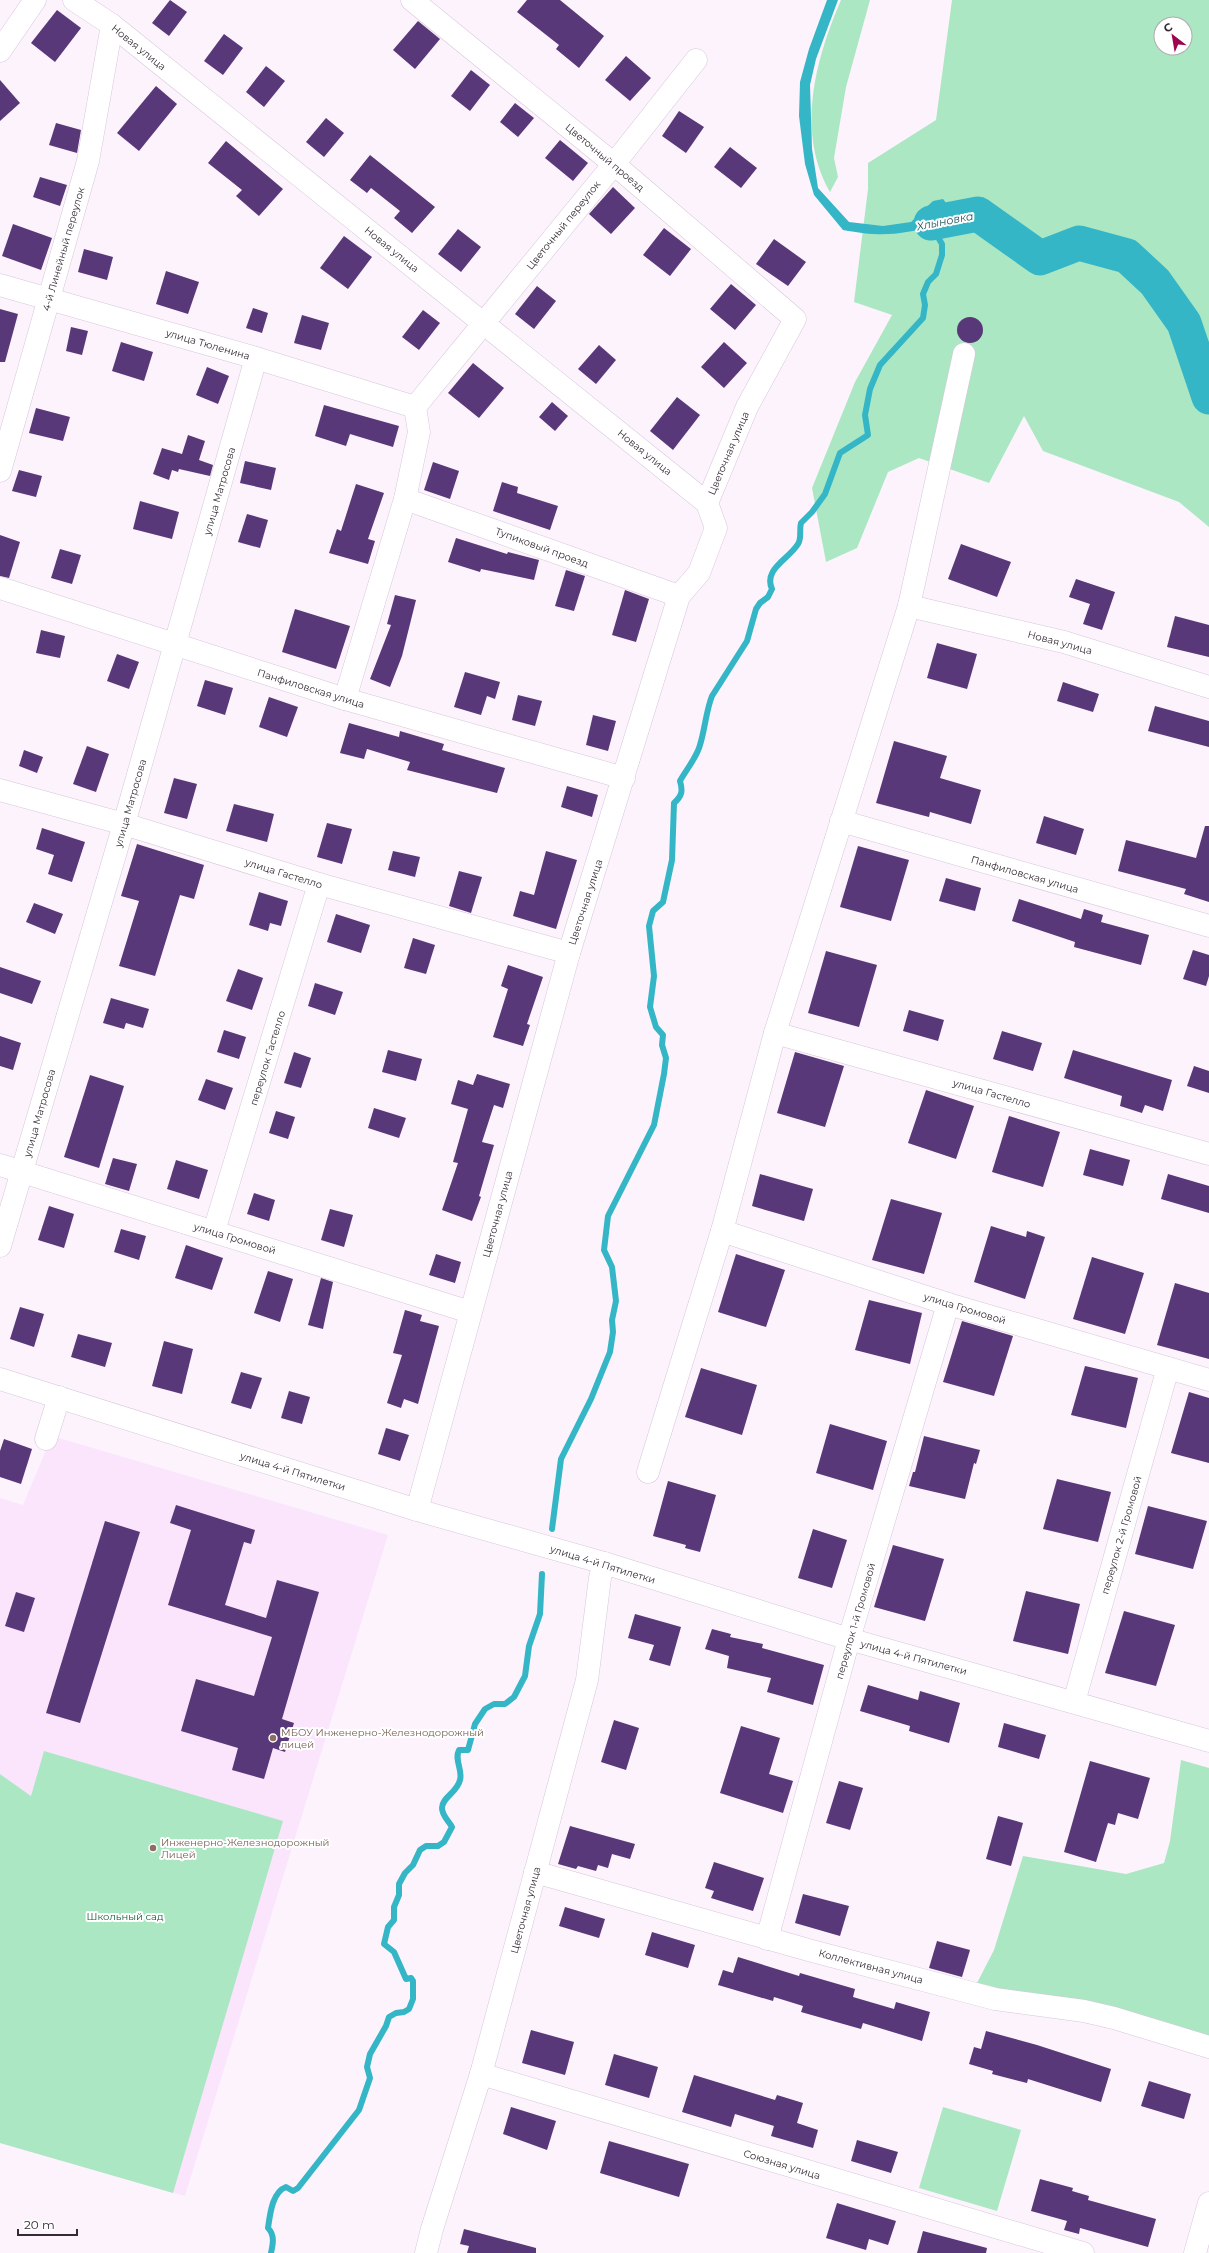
<svg xmlns="http://www.w3.org/2000/svg" width="1209" height="2253" viewBox="0 0 1209 2253" font-family="Montserrat,sans-serif">
  <rect width="100%" height="100%" fill="#fcf3fd"/>
  <!-- built -->
  <polygon fill="#fae5fd" points="52,1436 388,1535 185,2196 0,2143 31,1796 0,1774 0,1498 23,1505"/>
  <!-- green -->
  <g fill="#ace7c4" fill-rule="evenodd">
    <path d="M841 0H870L846 87 834 158 838 177 830 192C796 132 815 60 841 0Z"/>
    <path d="M952 0H1209V527L1179 502 1043 451 1024 416 989 483 919 458 888 472 857 548 826 562 812 488 855 382 892 315 854 302 868 189V163L936 120ZM1161 24H1185V48H1161Z"/>
    <polygon points="44,1751 283,1821 173,2193 0,2143 0,1774 31,1796"/>
    <polygon points="1181,1760 1209,1768 1209,2038 977,1983 994,1950 1023,1856 1126,1874 1164,1863 1170,1841"/>
    <polygon points="943,2107 1021,2130 997,2211 919,2188"/>
  </g>
  <!-- water -->
  <path fill="#35b6c7" d="M827 0H838L816 59 810 85 812 149 818 188 849 222 883 226 911 222 933 201 943 199 950 208 947 213 978 214 958 219 941 228 935 226C899 235 880 237 843 230L814 195 805 164 799 116 800 82 809 49Z"/>
  <g fill="none" stroke-linecap="round" stroke-linejoin="round">
    <!-- stream -->
    <g stroke="#35b6c7" stroke-width="6">
      <path d="M552 1529 561 1459 591 1399 610 1352 613 1332 612 1320 616 1301 612 1267 604 1250 608 1216 654 1125 664 1074 666 1058 662 1045 663 1035 656 1027 650 1007 654 976 649 926 653 911 663 902 672 860 674 803C682 796 683 791 680 781 686 770 697 757 700 745 705 729 706 711 712 696L747 641 756 609 760 603 768 597 772 589C763 569 789 559 798 544 802 538 799 530 801 523L812 512 825 494 840 453 868 435 865 415 870 389 880 365 923 318 925 305 923 294 928 282 936 274 942 255V244L930 224"/>
      <path d="M271 2253C273 2244 275 2235 268 2228 270 2215 272 2192 286 2187L293 2191 298 2188 359 2110 370 2078 367 2067 370 2054 386 2026 389 2017 396 2013 404 2012 409 2009 413 1999V1981L411 1978 406 1979 394 1952 384 1944 388 1927 394 1920V1907L399 1895V1884L405 1873 413 1865 420 1850 426 1846H438L444 1842 452 1827C449 1821 442 1816 442 1808 442 1797 457 1793 460 1780 463 1770 454 1760 459 1750H468L475 1724 485 1709 494 1704H505L514 1697 525 1676 529 1646 540 1614 542 1574"/>
    </g>
    <!-- river -->
    <polyline stroke="#35b6c7" stroke-width="35" points="931,223 978,214 1040,258 1079,243 1127,256 1155,282 1184,323 1209,397"/>
  </g>
  <!-- building -->
  <g fill="#593879">
    <polygon points="170,0 187,12 169,36 152,23"/>
    <polygon points="527,0 560,0 604,36 579,68 556,49 559,45 517,12"/>
    <polygon points="57,10 81,28 55,62 31,43"/>
    <polygon points="418,21 440,39 415,69 393,50"/>
    <polygon points="224,34 243,48 223,75 204,61"/>
    <polygon points="626,56 651,78 630,101 605,80"/>
    <polygon points="266,66 285,81 264,107 246,92"/>
    <polygon points="471,70 490,85 470,111 451,96"/>
    <polygon points="0,80 20,103 0,121"/>
    <polygon points="156,86 177,104 139,151 117,133"/>
    <polygon points="515,103 534,118 518,137 500,122"/>
    <polygon points="679,111 704,127 686,153 662,136"/>
    <polygon points="326,118 344,133 324,157 306,142"/>
    <polygon points="56,123 81,130 77,153 49,145"/>
    <polygon points="560,140 588,163 573,181 545,158"/>
    <polygon points="226,141 283,189 259,216 236,196 242,190 208,163"/>
    <polygon points="730,147 757,168 741,188 714,167"/>
    <polygon points="370,155 435,207 412,233 394,218 400,211 371,188 367,193 350,180"/>
    <polygon points="40,177 67,185 60,206 33,197"/>
    <polygon points="613,187 635,208 611,234 589,214"/>
    <polygon points="13,224 52,238 41,270 2,256"/>
    <polygon points="664,228 691,249 670,276 643,255"/>
    <polygon points="458,229 481,247 461,272 438,254"/>
    <polygon points="344,236 372,257 348,289 320,268"/>
    <polygon points="774,239 806,262 788,286 756,264"/>
    <polygon points="84,249 113,257 107,280 78,272"/>
    <polygon points="166,271 199,282 188,314 156,304"/>
    <polygon points="731,284 756,305 735,330 710,309"/>
    <polygon points="537,286 556,301 534,329 515,314"/>
    <polygon points="253,308 268,313 262,333 246,328"/>
    <polygon points="0,309 18,314 5,362 0,362"/>
    <polygon points="423,310 440,323 419,350 402,337"/>
    <polygon points="302,315 329,323 321,350 294,343"/>
    <circle cx="970" cy="330" r="13"/>
    <polygon points="71,327 88,331 82,355 66,351"/>
    <polygon points="121,342 153,352 144,381 112,371"/>
    <polygon points="724,342 747,363 724,388 701,367"/>
    <polygon points="599,345 616,360 596,384 578,369"/>
    <polygon points="473,363 504,388 479,418 448,393"/>
    <polygon points="207,367 229,376 218,404 196,395"/>
    <polygon points="677,397 700,415 673,450 650,431"/>
    <polygon points="552,402 568,416 555,431 539,417"/>
    <polygon points="324,405 399,426 393,447 350,434 346,446 315,436"/>
    <polygon points="36,408 70,417 63,441 29,433"/>
    <polygon points="188,435 205,441 199,460 213,465 210,476 179,469 178,472 172,470 169,480 153,474 162,448 182,454"/>
    <polygon points="245,461 276,468 271,490 240,483"/>
    <polygon points="433,462 459,471 450,499 424,490"/>
    <polygon points="19,470 42,476 36,497 12,491"/>
    <polygon points="502,482 518,487 517,493 558,506 550,530 493,511"/>
    <polygon points="356,484 384,493 368,539 375,541 368,564 329,553 337,529 341,531"/>
    <polygon points="140,501 179,512 172,539 133,529"/>
    <polygon points="247,514 268,520 260,548 238,542"/>
    <polygon points="0,535 20,542 9,578 0,576"/>
    <polygon points="456,538 507,554 508,552 539,560 534,580 481,569 480,572 448,562"/>
    <polygon points="961,544 1011,562 997,597 948,579"/>
    <polygon points="60,549 81,555 72,584 51,578"/>
    <polygon points="566,570 585,576 574,611 555,606"/>
    <polygon points="1076,579 1115,592 1102,630 1083,624 1090,604 1069,597"/>
    <polygon points="625,590 649,599 636,642 612,635"/>
    <polygon points="395,595 416,600 402,656 390,687 370,679 391,625 387,624"/>
    <polygon points="295,609 350,626 336,669 282,652"/>
    <polygon points="1175,616 1209,625 1209,657 1167,647"/>
    <polygon points="41,630 65,636 60,658 36,653"/>
    <polygon points="937,643 977,654 967,689 927,678"/>
    <polygon points="117,654 139,662 129,689 107,681"/>
    <polygon points="465,672 500,682 495,699 487,696 481,715 454,707"/>
    <polygon points="205,680 233,688 225,715 197,706"/>
    <polygon points="1063,682 1099,694 1093,712 1057,701"/>
    <polygon points="518,695 542,701 535,726 512,720"/>
    <polygon points="269,697 298,707 287,737 259,727"/>
    <polygon points="1155,706 1209,721 1209,747 1148,731"/>
    <polygon points="593,715 616,721 608,751 586,745"/>
    <polygon points="349,723 399,737 400,731 444,744 442,750 505,768 497,793 407,770 410,762 367,749 364,759 340,753"/>
    <polygon points="894,741 947,756 940,778 981,790 971,824 930,812 929,817 876,803"/>
    <polygon points="87,746 109,754 96,792 73,784"/>
    <polygon points="24,750 43,757 37,773 19,766"/>
    <polygon points="174,778 197,784 187,819 164,813"/>
    <polygon points="567,786 598,795 592,817 561,807"/>
    <polygon points="234,804 274,814 267,842 226,831"/>
    <polygon points="1044,816 1084,829 1076,855 1036,843"/>
    <polygon points="327,823 352,829 342,864 317,857"/>
    <polygon points="1205,826 1209,826 1209,902 1184,894 1186,889 1118,871 1126,840 1196,858"/>
    <polygon points="42,828 85,842 72,882 48,874 54,855 36,849"/>
    <polygon points="137,844 204,865 194,899 180,895 155,976 119,966 139,901 121,896"/>
    <polygon points="858,846 909,860 891,921 840,907"/>
    <polygon points="393,851 420,857 415,877 388,870"/>
    <polygon points="546,851 577,860 556,929 513,916 520,891 534,895"/>
    <polygon points="459,871 482,877 471,913 449,906"/>
    <polygon points="946,878 981,888 975,911 939,901"/>
    <polygon points="259,892 288,901 281,926 270,923 268,931 249,925"/>
    <polygon points="1019,899 1081,919 1084,909 1103,915 1101,922 1149,935 1141,965 1074,947 1075,942 1012,921"/>
    <polygon points="34,903 63,914 55,934 26,922"/>
    <polygon points="336,914 370,925 361,953 327,942"/>
    <polygon points="413,938 435,945 426,974 404,968"/>
    <polygon points="1193,950 1209,955 1209,976 1206,986 1183,979"/>
    <polygon points="826,951 877,965 859,1027 808,1013"/>
    <polygon points="508,965 543,977 527,1024 530,1025 523,1046 493,1037 508,989 501,986"/>
    <polygon points="0,967 41,981 32,1004 0,993"/>
    <polygon points="238,969 263,978 252,1010 226,1001"/>
    <polygon points="315,983 343,992 335,1015 308,1006"/>
    <polygon points="111,998 149,1009 143,1028 126,1023 124,1029 103,1023"/>
    <polygon points="909,1010 944,1020 938,1041 903,1031"/>
    <polygon points="224,1030 246,1037 239,1059 217,1052"/>
    <polygon points="1002,1031 1042,1043 1033,1071 993,1059"/>
    <polygon points="0,1036 21,1043 13,1070 0,1066"/>
    <polygon points="388,1050 422,1059 416,1081 382,1072"/>
    <polygon points="1073,1050 1172,1080 1163,1111 1145,1105 1142,1113 1120,1106 1122,1096 1064,1078"/>
    <polygon points="294,1052 311,1058 301,1088 284,1083"/>
    <polygon points="795,1052 844,1066 825,1127 777,1113"/>
    <polygon points="1194,1066 1209,1071 1209,1093 1187,1086"/>
    <polygon points="477,1074 510,1084 503,1108 494,1105 482,1142 494,1145 479,1196 481,1197 472,1221 442,1210 458,1163 453,1162 468,1109 451,1104 458,1080 473,1085"/>
    <polygon points="90,1075 124,1086 99,1168 64,1157"/>
    <polygon points="206,1079 233,1088 225,1110 198,1100"/>
    <polygon points="926,1090 974,1106 956,1159 908,1143"/>
    <polygon points="374,1108 406,1118 399,1138 368,1128"/>
    <polygon points="276,1111 295,1117 288,1139 269,1133"/>
    <polygon points="1009,1116 1060,1132 1043,1187 992,1172"/>
    <polygon points="1090,1149 1130,1160 1123,1186 1083,1175"/>
    <polygon points="113,1158 137,1164 129,1191 105,1184"/>
    <polygon points="176,1160 208,1170 199,1199 167,1189"/>
    <polygon points="760,1174 813,1189 804,1221 752,1206"/>
    <polygon points="1168,1174 1209,1186 1209,1213 1161,1199"/>
    <polygon points="254,1193 275,1200 269,1221 247,1214"/>
    <polygon points="891,1199 942,1213 924,1274 872,1260"/>
    <polygon points="49,1206 74,1214 64,1248 38,1240"/>
    <polygon points="330,1209 353,1215 344,1247 321,1240"/>
    <polygon points="991,1226 1026,1237 1027,1231 1045,1237 1025,1299 974,1282"/>
    <polygon points="121,1229 146,1236 139,1260 114,1252"/>
    <polygon points="186,1245 223,1258 212,1290 175,1278"/>
    <polygon points="436,1254 461,1262 455,1283 429,1275"/>
    <polygon points="736,1254 785,1270 766,1327 718,1312"/>
    <polygon points="1092,1257 1144,1273 1125,1334 1073,1319"/>
    <polygon points="268,1271 293,1279 280,1322 254,1313"/>
    <polygon points="321,1278 333,1282 323,1329 308,1325"/>
    <polygon points="1175,1283 1209,1293 1209,1359 1157,1345"/>
    <polygon points="869,1300 922,1313 910,1364 855,1350"/>
    <polygon points="20,1307 44,1314 34,1347 10,1339"/>
    <polygon points="405,1310 422,1315 420,1321 439,1326 418,1404 404,1399 401,1408 387,1403 402,1355 393,1353"/>
    <polygon points="962,1321 1013,1336 994,1396 943,1382"/>
    <polygon points="78,1334 112,1343 105,1367 71,1357"/>
    <polygon points="164,1341 193,1349 182,1394 152,1386"/>
    <polygon points="1085,1366 1138,1378 1126,1428 1071,1415"/>
    <polygon points="701,1368 757,1385 742,1435 685,1417"/>
    <polygon points="241,1372 262,1378 251,1409 231,1403"/>
    <polygon points="289,1391 310,1397 302,1424 281,1418"/>
    <polygon points="1189,1392 1209,1398 1209,1463 1171,1453"/>
    <polygon points="830,1424 887,1441 873,1490 816,1473"/>
    <polygon points="386,1428 409,1435 400,1461 378,1454"/>
    <polygon points="924,1436 980,1450 976,1464 974,1463 965,1499 909,1486 913,1472 915,1472"/>
    <polygon points="4,1439 32,1449 21,1484 0,1477 0,1451"/>
    <polygon points="1057,1479 1111,1492 1098,1542 1043,1529"/>
    <polygon points="668,1481 716,1495 700,1552 685,1548 686,1545 653,1536"/>
    <polygon points="176,1505 255,1530 251,1544 244,1542 225,1605 266,1618 277,1580 319,1592 282,1719 294,1723 285,1752 273,1748 264,1779 232,1770 238,1748 181,1731 196,1679 254,1696 272,1637 168,1605 191,1530 170,1523"/>
    <polygon points="1148,1506 1207,1521 1193,1569 1135,1554"/>
    <polygon points="105,1521 140,1532 80,1723 46,1713"/>
    <polygon points="813,1529 847,1540 832,1588 798,1578"/>
    <polygon points="893,1545 944,1559 925,1621 874,1607"/>
    <polygon points="1026,1591 1080,1604 1068,1654 1013,1641"/>
    <polygon points="16,1592 35,1598 24,1632 5,1626"/>
    <polygon points="1124,1611 1175,1625 1156,1686 1105,1673"/>
    <polygon points="635,1614 681,1627 670,1666 649,1660 654,1645 628,1638"/>
    <polygon points="712,1629 731,1634 730,1637 763,1644 762,1648 824,1665 813,1705 767,1692 771,1678 727,1668 729,1656 705,1649"/>
    <polygon points="868,1685 918,1700 920,1691 960,1703 949,1743 909,1731 910,1726 860,1711"/>
    <polygon points="614,1720 639,1728 626,1770 601,1762"/>
    <polygon points="1004,1723 1046,1735 1039,1759 998,1747"/>
    <polygon points="741,1726 780,1738 769,1774 793,1781 783,1813 720,1793"/>
    <polygon points="1090,1761 1150,1778 1138,1819 1118,1813 1115,1825 1108,1823 1096,1862 1064,1852"/>
    <polygon points="839,1781 863,1788 850,1830 826,1823"/>
    <polygon points="998,1816 1023,1823 1011,1866 986,1859"/>
    <polygon points="570,1826 635,1844 630,1859 612,1854 608,1868 598,1865 596,1871 578,1866 576,1869 558,1864"/>
    <polygon points="714,1862 764,1878 753,1911 711,1898 714,1891 705,1888"/>
    <polygon points="803,1894 849,1906 840,1936 795,1923"/>
    <polygon points="565,1907 605,1919 599,1938 559,1926"/>
    <polygon points="652,1932 695,1945 688,1968 645,1955"/>
    <polygon points="937,1941 970,1950 962,1977 929,1968"/>
    <polygon points="738,1957 799,1976 800,1973 855,1989 853,1997 894,2009 896,2002 930,2012 922,2041 863,2023 861,2029 801,2012 803,2006 774,1997 773,2001 718,1985 723,1970 733,1973"/>
    <polygon points="531,2030 574,2042 565,2075 522,2063"/>
    <polygon points="986,2031 1037,2045 1111,2069 1101,2102 1028,2079 1027,2083 992,2074 993,2071 969,2064 974,2047 981,2049"/>
    <polygon points="614,2054 658,2067 649,2098 605,2085"/>
    <polygon points="694,2075 775,2100 777,2095 803,2103 797,2123 818,2130 813,2148 771,2136 774,2126 735,2114 731,2127 682,2112"/>
    <polygon points="1149,2081 1191,2094 1184,2119 1141,2106"/>
    <polygon points="511,2107 556,2121 547,2150 503,2134"/>
    <polygon points="857,2140 898,2152 891,2173 851,2161"/>
    <polygon points="609,2141 689,2164 679,2197 600,2173"/>
    <polygon points="1040,2179 1073,2188 1072,2191 1089,2196 1088,2200 1156,2219 1148,2247 1080,2228 1079,2234 1064,2230 1067,2221 1031,2211"/>
    <polygon points="837,2203 896,2221 888,2245 869,2239 866,2250 826,2238"/>
    <polygon points="464,2229 536,2248 536,2253 467,2253 469,2246 460,2244"/>
    <polygon points="923,2231 987,2248 986,2253 917,2253"/>
  </g>
  <g fill="none" stroke-linecap="round" stroke-linejoin="round">
    <!-- minor casing -->
    <g stroke="#d8c5db" stroke-width="23">
      <g id="minor">
        <polyline points="74,0 112,25 707,503"/>
        <polyline points="412,0 614,164 795,319 747,407 707,503 716,528 699,573 679,596 569,953 417,1510"/>
        <polyline points="0,51 35,0"/>
        <polyline points="0,285 256,358 415,407"/>
        <polyline points="0,471 88,161 112,25"/>
        <polyline points="405,499 679,596"/>
        <polyline points="0,588 345,699 624,778"/>
        <polyline points="909,606 1064,642 1209,687"/>
        <polyline points="345,699 405,499 419,432 415,407 614,164 696,60"/>
        <polyline points="0,790 124,824 319,884 569,953"/>
        <polyline points="841,821 1209,926"/>
        <polyline points="775,1033 1209,1154"/>
        <polyline points="0,1165 470,1312"/>
        <polyline points="214,1231 319,884"/>
        <polyline points="722,1231 948,1304 1209,1380"/>
        <polyline points="0,1246 124,824 256,358"/>
        <polyline points="0,1379 417,1510 604,1563 849,1639 1209,1741"/>
        <polyline points="46,1439 59,1397"/>
        <polyline points="648,1472 722,1231 775,1033 909,606 964,354"/>
        <polyline points="1074,1702 1168,1368"/>
        <polyline points="535,1872 812,1951 995,1999 1084,2011 1114,2018 1209,2047"/>
        <polyline points="767,1939 849,1639 948,1304"/>
        <polyline points="481,2074 1083,2253"/>
        <polyline points="426,2253 432,2229 481,2074 587,1680 600,1578 604,1563"/>
        <polyline points="1195,2253 1209,2203"/>
      </g>
    </g>
    <!-- minor -->
    <use href="#minor" stroke="#fff" stroke-width="22"/>
  </g>
  <!-- markers -->
  <g fill="#8d6e63" stroke="#fff" stroke-width="1.5">
    <circle cx="273" cy="1738" r="4"/>
    <circle cx="153" cy="1848" r="4"/>
  </g>
  <g text-anchor="middle" stroke-width="4" stroke-linejoin="round" paint-order="stroke">
    <!-- street labels -->
    <g font-size="10" fill="#342c35" stroke="#fff">
      <text transform="translate(139 47) rotate(39)" y="4">Новая улица</text>
      <text transform="translate(605 157) rotate(40)" y="4">Цветочный проезд</text>
      <text transform="translate(563 225) rotate(-51)" y="4">Цветочный переулок</text>
      <text transform="translate(63 249) rotate(-74)" y="4">4-й Линейный переулок</text>
      <text transform="translate(392 249) rotate(39)" y="4">Новая улица</text>
      <text transform="translate(208 344) rotate(16)" y="4">улица Тюленина</text>
      <text transform="translate(645 452) rotate(39)" y="4">Новая улица</text>
      <text transform="translate(728 453) rotate(-67)" y="4">Цветочная улица</text>
      <text transform="translate(219 491) rotate(-74)" y="4">улица Матросова</text>
      <text transform="translate(542 547) rotate(20)" y="4">Тупиковый проезд</text>
      <text transform="translate(1060 642) rotate(15)" y="4">Новая улица</text>
      <text transform="translate(311 688) rotate(17)" y="4">Панфиловская улица</text>
      <text transform="translate(130 803) rotate(-74)" y="4">улица Матросова</text>
      <text transform="translate(284 873) rotate(17)" y="4">улица Гастелло</text>
      <text transform="translate(1025 874) rotate(16)" y="4">Панфиловская улица</text>
      <text transform="translate(585 902) rotate(-72)" y="4">Цветочная улица</text>
      <text transform="translate(267 1058) rotate(-73)" y="4">переулок Гастелло</text>
      <text transform="translate(992 1093) rotate(16)" y="4">улица Гастелло</text>
      <text transform="translate(39 1113) rotate(-74)" y="4">улица Матросова</text>
      <text transform="translate(497 1214) rotate(-75)" y="4">Цветочная улица</text>
      <text transform="translate(235 1238) rotate(17)" y="4">улица Громовой</text>
      <text transform="translate(965 1308) rotate(17)" y="4">улица Громовой</text>
      <text transform="translate(293 1471) rotate(17)" y="4">улица 4-й Пятилетки</text>
      <text transform="translate(1121 1535) rotate(-74)" y="4">переулок 2-й Громовой</text>
      <text transform="translate(603 1564) rotate(17)" y="4">улица 4-й Пятилетки</text>
      <text transform="translate(855 1621) rotate(-74)" y="4">переулок 1-й Громовой</text>
      <text transform="translate(914 1657) rotate(15)" y="4">улица 4-й Пятилетки</text>
      <text transform="translate(525 1910) rotate(-75)" y="4">Цветочная улица</text>
      <text transform="translate(871 1966) rotate(15)" y="4">Коллективная улица</text>
      <text transform="translate(782 2164) rotate(17)" y="4">Союзная улица</text>
    </g>
    <!-- education labels -->
    <g font-size="10" fill="#785e54" stroke="#fff" text-anchor="start">
      <text x="281" y="1736">МБОУ Инженерно-Железнодорожный<tspan x="281" dy="12">лицей</tspan></text>
      <text x="161" y="1846">Инженерно-Железнодорожный<tspan x="161" dy="12">Лицей</tspan></text>
    </g>
    <!-- park labels -->
    <g font-size="10" fill="#165839" stroke="#fff">
      <text x="125" y="1920">Школьный сад</text>
    </g>
    <!-- water labels -->
    <g font-size="11" font-style="italic" fill="#23575e" stroke="#fff">
      <text transform="translate(945 221) rotate(-11)" y="4">Хлыновка</text>
    </g>
  </g>
  <!-- north arrow -->
  <g transform="translate(1173 36) rotate(329)"><circle r="19" fill="#ffffff" stroke="#aeabae"/>
  <path d="M0-3L7 15L0 10L-7 15Z" fill="#9d054f"/>
  <text y="-6" font-size="11" font-weight="bold" text-anchor="middle" fill="#342c35">С</text>
  </g>
  <!-- scale -->
  <path d="M18 2229v6h59v-6" fill="none" stroke="#342c35" stroke-width="2"/>
  <text x="24" y="2229" font-size="12" fill="#342c35" stroke="#ffffff" stroke-width="3" paint-order="stroke">20 m</text>
</svg>
